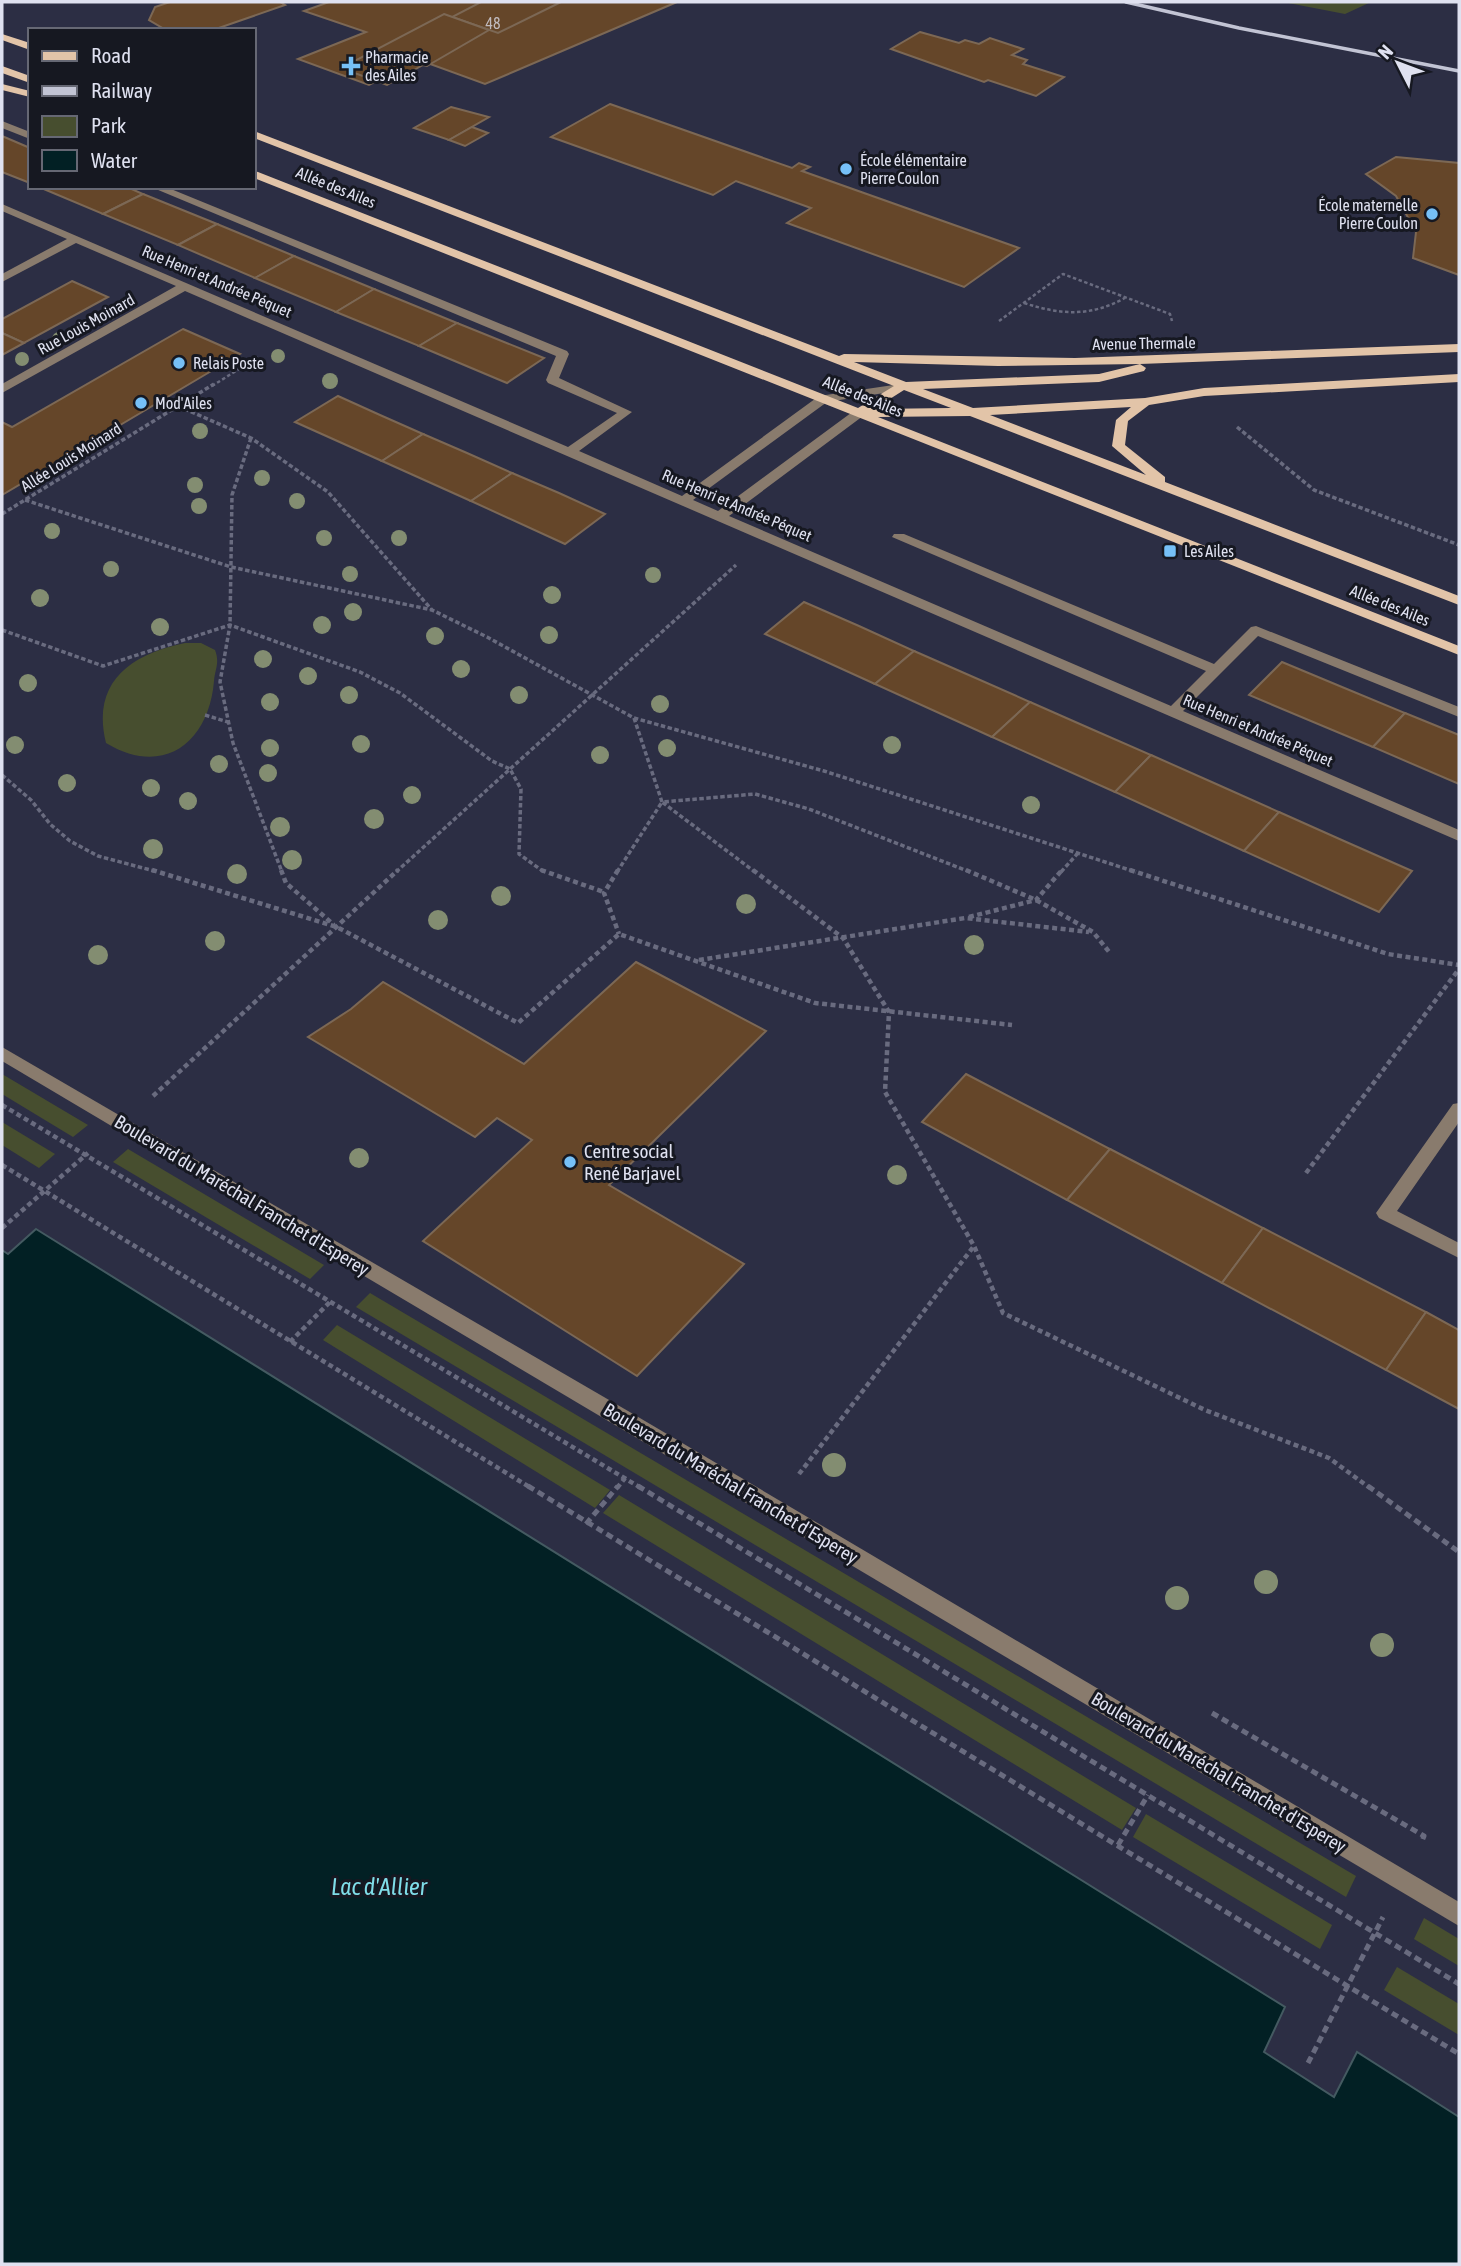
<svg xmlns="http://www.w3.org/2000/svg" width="1461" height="2266" viewBox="0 0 1461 2266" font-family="'Asap Condensed',sans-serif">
  <rect width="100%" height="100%" fill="#2c2e44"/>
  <!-- green -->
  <g fill="#474e2f">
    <polygon points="1283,2 1371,2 1345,14"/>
    <path d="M185 643H201L215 650C220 663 215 669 214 681 209 742 164 778 106 743 91 683 130 654 185 643Z"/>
    <polygon points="2,1074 88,1125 73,1137 2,1094"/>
    <polygon points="2,1122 55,1154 39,1168 2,1145"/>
    <polygon points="128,1149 324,1265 310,1279 113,1162"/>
    <polygon points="370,1293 1356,1876 1346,1897 356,1307"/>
    <polygon points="337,1325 610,1490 595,1508 323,1340"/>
    <polygon points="619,1495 1136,1808 1122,1830 603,1513"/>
    <polygon points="1146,1814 1332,1925 1320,1949 1133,1837"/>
    <polygon points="1424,1918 1459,1939 1459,1966 1414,1939"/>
    <polygon points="1397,1967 1459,2004 1459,2035 1384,1990"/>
  </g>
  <!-- water -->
  <polygon fill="#022024" stroke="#445a61" stroke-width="2" points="36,1229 1285,2007 1264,2052 1334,2097 1357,2052 1459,2117 1459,2264 2,2264 2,1250 8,1254"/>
  <!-- building -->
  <g fill="#654629" stroke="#7c6855" stroke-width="2">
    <polygon points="170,2 280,2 285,5 213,30 166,30 149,20 155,7"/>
    <polygon points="329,2 677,2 485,84 422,61 414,62 369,85 298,59 366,32 304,11"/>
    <polygon points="481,2 561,2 498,33 452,17"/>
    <polygon points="444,14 489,30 427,66 423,65 387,85 341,68"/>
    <polygon points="920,32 959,43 965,40 979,44 990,38 1023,49 1012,55 1027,60 1023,64 1064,77 1036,96 988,80 984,82 891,49"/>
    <polygon points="610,104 792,168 799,163 810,167 802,171 1019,248 964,287 787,223 811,208 736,181 713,195 551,137"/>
    <polygon points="451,107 489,117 449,140 414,128"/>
    <polygon points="472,127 488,133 465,146 449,140"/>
    <polygon points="2,136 30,148 30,183 2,172"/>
    <polygon points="1396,157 1459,163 1459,275 1413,258 1416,232 1396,196 1366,174"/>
    <polygon points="39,187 127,187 143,194 103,214"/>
    <polygon points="143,194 217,224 178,245 103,214"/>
    <polygon points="217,224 294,256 255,278 178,245"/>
    <polygon points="294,256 374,289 336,312 255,278"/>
    <polygon points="72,281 108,297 24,343 2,333 2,319"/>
    <polygon points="374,289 457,323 419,346 336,312"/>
    <polygon points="457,323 544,358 507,383 419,346"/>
    <polygon points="183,329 240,354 2,495 2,422 12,427"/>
    <polygon points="2,333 24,343 2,355"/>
    <polygon points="338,396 380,415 423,434 382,461 295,422"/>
    <polygon points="423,434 467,453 512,473 471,501 382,461"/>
    <polygon points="512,473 559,493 605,514 565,544 471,501"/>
    <polygon points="804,602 859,626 914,651 875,684 765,634"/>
    <polygon points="914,651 971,676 1030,702 992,737 875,684"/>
    <polygon points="1282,662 1342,687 1405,713 1373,747 1249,695"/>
    <polygon points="1030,702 1089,728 1151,755 1115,792 992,737"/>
    <polygon points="1405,713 1459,735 1459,784 1373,747"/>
    <polygon points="1151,755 1214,783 1279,812 1244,851 1115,792"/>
    <polygon points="1279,812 1344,841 1412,871 1379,912 1244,851"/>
    <polygon points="636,962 766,1031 609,1185 744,1264 637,1376 423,1241 532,1140 497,1118 475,1137 308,1037 351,1009 383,982 524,1064"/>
    <polygon points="966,1074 1037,1111 1110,1149 1067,1200 922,1122"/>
    <polygon points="1110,1149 1263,1228 1222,1283 1067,1200"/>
    <polygon points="1263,1228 1426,1312 1386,1370 1222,1283"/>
    <polygon points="1426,1312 1459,1330 1459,1409 1386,1370"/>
  </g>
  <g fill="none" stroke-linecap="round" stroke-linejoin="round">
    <!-- path-far3 -->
    <g stroke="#696b7f" stroke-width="2.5" stroke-dasharray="3.5 2.5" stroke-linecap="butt">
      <path d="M1024 303C1061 315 1090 317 1125 298"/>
      <polyline points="999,321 1063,274 1170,314 1172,321"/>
      <polyline points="212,386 258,357"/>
    </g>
    <!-- path-far2 -->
    <g stroke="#696b7f" stroke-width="3.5" stroke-dasharray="4.5 2.5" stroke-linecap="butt">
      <polyline points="178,406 251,438 328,492 432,610 487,637 634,718 824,771 1136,872"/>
      <polyline points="1237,427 1314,490 1459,545"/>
      <polyline points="251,438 232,495 230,625 220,682 233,743 282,872"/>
      <polyline points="25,500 231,567 432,610"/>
      <polyline points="2,514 214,384"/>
      <polyline points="2,630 103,666 230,625 360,672 400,693 492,761 510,769 521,789 519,854 544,872"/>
      <polyline points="205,715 228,722"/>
      <polyline points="634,718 662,802 755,794 809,809 970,872"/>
      <polyline points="2,775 31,800 50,824 70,841 98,856 158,872"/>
      <polyline points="396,872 736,565"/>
      <polyline points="617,872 662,802 755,872"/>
      <polyline points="1061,872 1078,853"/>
    </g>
    <!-- path-far1 -->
    <g stroke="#696b7f" stroke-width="4.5" stroke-dasharray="5 3.5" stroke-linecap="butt">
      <polyline points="152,870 337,927 518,1023 619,934 815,1003 1012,1025"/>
      <polyline points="281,870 286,883 334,925"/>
      <polyline points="541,870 604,892"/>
      <polyline points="618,870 604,893 619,934"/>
      <polyline points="753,870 843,938 889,1012 885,1092 974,1246 1003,1313 1205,1410 1329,1458 1370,1488"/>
      <polyline points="966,870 1036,900 1093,932 1110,953"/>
      <polyline points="1130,870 1388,954 1459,965"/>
      <polyline points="969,917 1036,900 1062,870"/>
      <polyline points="699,960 965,918 1089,932"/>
      <polyline points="153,1096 398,870"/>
      <polyline points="2,1105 641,1488"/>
      <polyline points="2,1165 531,1488"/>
      <polyline points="1306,1173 1459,969"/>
      <polyline points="2,1228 88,1153"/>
      <polyline points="290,1342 332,1300"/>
      <polyline points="799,1474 974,1246"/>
      <polyline points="617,1488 625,1478"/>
    </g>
    <!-- path -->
    <g stroke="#696b7f" stroke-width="5" stroke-dasharray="7 4.5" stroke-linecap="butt">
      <polyline points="528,1486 1459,2054"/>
      <polyline points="638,1486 1459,1984"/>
      <polyline points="1368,1486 1459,1552"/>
      <polyline points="586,1524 618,1486"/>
      <polyline points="1212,1713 1424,1836 1422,1841"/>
      <polyline points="1118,1845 1148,1795"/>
      <polyline points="1308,2063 1383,1917"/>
    </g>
    <!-- minor -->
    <g fill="#897b6d" fill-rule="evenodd">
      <polygon points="2,121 30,132 30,139 2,128"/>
      <polygon points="151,187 166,187 567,351 569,354 559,378 632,412 579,451 682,496 819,396 907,383 907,389 903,390 827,402 693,500 718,511 855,410 863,410 863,416 729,516 1171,706 1206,671 892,537 894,534 904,534 1214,664 1251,627 1256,626 1459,707 1459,717 1258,636 1183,711 1459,830 1459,841 185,291 2,393 2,384 176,286 76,243 2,282 2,274 67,239 2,211 2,204 568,447 617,413 548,383 546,380 556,356"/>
      <polygon points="2,1047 628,1411 1459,1902 1459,1926 2,1061"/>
      <polygon points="1459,1103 1459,1122 1397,1211 1459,1243 1459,1258 1379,1218 1376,1213 1453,1104"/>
    </g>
    <!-- major -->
    <g fill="#e2c4a8" fill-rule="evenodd">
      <polygon points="2,34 30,43 30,50 2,40"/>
      <polygon points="2,66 30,76 30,83 2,73"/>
      <polygon points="2,84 30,91 30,97 2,90"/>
      <path d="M254 131 839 356 844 354 1075 358 1459 344V352L1140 364 1146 368 1144 371 1099 382 923 389 973 408 1145 398 1204 388 1459 374V382L1204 396 1149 405 1128 421 1125 445 1165 477V482L1459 596V605L970 416 878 417 1459 646V655L254 178V171L258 172 858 408 894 386 254 138ZM854 362 998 366 1140 364 1099 374 906 382ZM904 390 951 408 874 409ZM1131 407 1116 420 1112 446 1146 475 990 415Z"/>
    </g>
    <!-- rail -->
    <polyline stroke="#c2c4d4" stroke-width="3.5" points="1126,2 1239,28 1459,71"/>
  </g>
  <!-- trees -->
  <g fill="#838d71">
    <circle cx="110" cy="313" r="7"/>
    <circle cx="59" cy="339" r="7"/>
    <circle cx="278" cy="356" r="7"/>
    <circle cx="22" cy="359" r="7"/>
    <circle cx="330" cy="381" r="8"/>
    <circle cx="200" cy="431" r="8"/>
    <circle cx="262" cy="478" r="8"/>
    <circle cx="195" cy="485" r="8"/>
    <circle cx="297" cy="501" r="8"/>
    <circle cx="199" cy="506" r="8"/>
    <circle cx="52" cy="531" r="8"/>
    <circle cx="324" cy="538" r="8"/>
    <circle cx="399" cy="538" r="8"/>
    <circle cx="111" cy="569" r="8"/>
    <circle cx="350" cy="574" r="8"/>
    <circle cx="653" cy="575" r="8"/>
    <circle cx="552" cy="595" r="9"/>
    <circle cx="40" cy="598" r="9"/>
    <circle cx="353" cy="612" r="9"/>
    <circle cx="322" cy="625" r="9"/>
    <circle cx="160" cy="627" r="9"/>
    <circle cx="549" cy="635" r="9"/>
    <circle cx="435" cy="636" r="9"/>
    <circle cx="263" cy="659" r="9"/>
    <circle cx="461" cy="669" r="9"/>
    <circle cx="308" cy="676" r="9"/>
    <circle cx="28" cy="683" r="9"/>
    <circle cx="349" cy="695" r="9"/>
    <circle cx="519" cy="695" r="9"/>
    <circle cx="270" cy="702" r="9"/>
    <circle cx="660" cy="704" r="9"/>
    <circle cx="361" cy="744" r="9"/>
    <circle cx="15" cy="745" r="9"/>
    <circle cx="892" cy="745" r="9"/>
    <circle cx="270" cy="748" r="9"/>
    <circle cx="667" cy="748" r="9"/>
    <circle cx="600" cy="755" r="9"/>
    <circle cx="219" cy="764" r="9"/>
    <circle cx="268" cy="773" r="9"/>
    <circle cx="67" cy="783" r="9"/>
    <circle cx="151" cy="788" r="9"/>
    <circle cx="412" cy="795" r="9"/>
    <circle cx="188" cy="801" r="9"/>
    <circle cx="1031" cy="805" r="9"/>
    <circle cx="374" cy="819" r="10"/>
    <circle cx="280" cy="827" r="10"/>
    <circle cx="153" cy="849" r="10"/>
    <circle cx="292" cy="860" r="10"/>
    <circle cx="237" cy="874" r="10"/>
    <circle cx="501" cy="896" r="10"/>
    <circle cx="746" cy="904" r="10"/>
    <circle cx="438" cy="920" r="10"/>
    <circle cx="215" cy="941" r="10"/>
    <circle cx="974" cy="945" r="10"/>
    <circle cx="98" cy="955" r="10"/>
    <circle cx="359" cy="1158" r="10"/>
    <circle cx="897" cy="1175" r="10"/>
    <circle cx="834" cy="1465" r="12"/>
    <circle cx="1266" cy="1582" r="12"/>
    <circle cx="1177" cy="1598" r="12"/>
    <circle cx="1382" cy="1645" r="12"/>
  </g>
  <!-- markers -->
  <g fill="#76c0f7" stroke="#161821" stroke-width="2.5">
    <path d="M347.5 55.5h7v7h7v7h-7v7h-7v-7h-7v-7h7z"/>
    <circle cx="846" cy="169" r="7"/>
    <circle cx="1432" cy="214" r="7"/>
    <circle cx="179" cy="363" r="7"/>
    <circle cx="141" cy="403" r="7"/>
    <rect x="1163" y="544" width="14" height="14" rx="3.5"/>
    <circle cx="570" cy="1162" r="7"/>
  </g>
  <g text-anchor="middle" stroke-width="6" stroke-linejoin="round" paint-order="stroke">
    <!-- number labels -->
    <g font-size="16" fill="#c0babe">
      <text x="493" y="29">48</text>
    </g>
    <!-- far-poi labels -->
    <g font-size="16" fill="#dfe1f0" stroke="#161821" text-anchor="start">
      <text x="365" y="63">Pharmacie<tspan x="365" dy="18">des Ailes</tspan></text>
      <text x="860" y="166">École élémentaire<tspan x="860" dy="18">Pierre Coulon</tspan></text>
      <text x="1418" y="211" text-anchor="end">École maternelle<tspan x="1418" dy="18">Pierre Coulon</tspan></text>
      <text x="193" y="369">Relais Poste</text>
      <text x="155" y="409">Mod'Ailes</text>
      <text x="1184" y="557">Les Ailes</text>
    </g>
    <!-- far-street labels -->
    <g font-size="16" fill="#dfe1f0" stroke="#161821">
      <text transform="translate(336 187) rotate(22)" y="6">Allée des Ailes</text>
      <text transform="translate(217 281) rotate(23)" y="6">Rue Henri et Andrée Péquet</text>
      <text transform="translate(86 324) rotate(-29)" y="6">Rue Louis Moinard</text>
      <text transform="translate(1144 343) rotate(-1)" y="6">Avenue Thermale</text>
      <text transform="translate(863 396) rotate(22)" y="6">Allée des Ailes</text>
      <text transform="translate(71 457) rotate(-32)" y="6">Allée Louis Moinard</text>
      <text transform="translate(737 505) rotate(23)" y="6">Rue Henri et Andrée Péquet</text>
      <text transform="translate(1390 605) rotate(22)" y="6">Allée des Ailes</text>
      <text transform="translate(1258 730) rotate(23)" y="6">Rue Henri et Andrée Péquet</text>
    </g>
    <!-- poi labels -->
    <g font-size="19" fill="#dfe1f0" stroke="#161821" text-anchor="start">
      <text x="584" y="1158">Centre social<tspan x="584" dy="22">René Barjavel</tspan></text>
    </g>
    <!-- street labels -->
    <g font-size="19" fill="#dfe1f0" stroke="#161821">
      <text transform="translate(242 1195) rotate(31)" y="7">Boulevard du Maréchal Franchet d'Esperey</text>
      <text transform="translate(731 1483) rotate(31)" y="7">Boulevard du Maréchal Franchet d'Esperey</text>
      <text transform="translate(1219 1772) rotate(31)" y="7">Boulevard du Maréchal Franchet d'Esperey</text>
    </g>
    <!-- near-water labels -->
    <g font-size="24" font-style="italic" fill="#7fdde8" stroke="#161821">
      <text x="379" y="1895">Lac d'Allier</text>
    </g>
  </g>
  <!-- border -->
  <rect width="1461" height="2266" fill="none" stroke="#dfe1f0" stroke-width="7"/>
  <!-- legend -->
  <rect x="28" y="28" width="228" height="161" fill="#161821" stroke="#666874" stroke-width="2"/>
  <rect x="42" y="51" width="35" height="10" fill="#e2c4a8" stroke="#666874" stroke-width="2"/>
  <text x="91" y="63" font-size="21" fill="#dfe1f0">Road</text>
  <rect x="42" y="86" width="35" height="10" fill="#c2c4d4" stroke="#666874" stroke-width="2"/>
  <text x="91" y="98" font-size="21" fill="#dfe1f0">Railway</text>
  <rect x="42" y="116" width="35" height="21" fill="#474e2f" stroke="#666874" stroke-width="2"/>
  <text x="91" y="133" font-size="21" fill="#dfe1f0">Park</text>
  <rect x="42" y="150" width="35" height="21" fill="#022024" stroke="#666874" stroke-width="2"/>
  <text x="91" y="168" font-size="21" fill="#dfe1f0">Water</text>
  <!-- north arrow -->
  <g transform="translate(1398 63) rotate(312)" stroke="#161821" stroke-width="5" paint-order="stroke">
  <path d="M0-5L12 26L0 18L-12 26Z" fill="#dfe1f0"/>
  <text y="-10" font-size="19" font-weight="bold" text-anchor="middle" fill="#dfe1f0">N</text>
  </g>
</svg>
